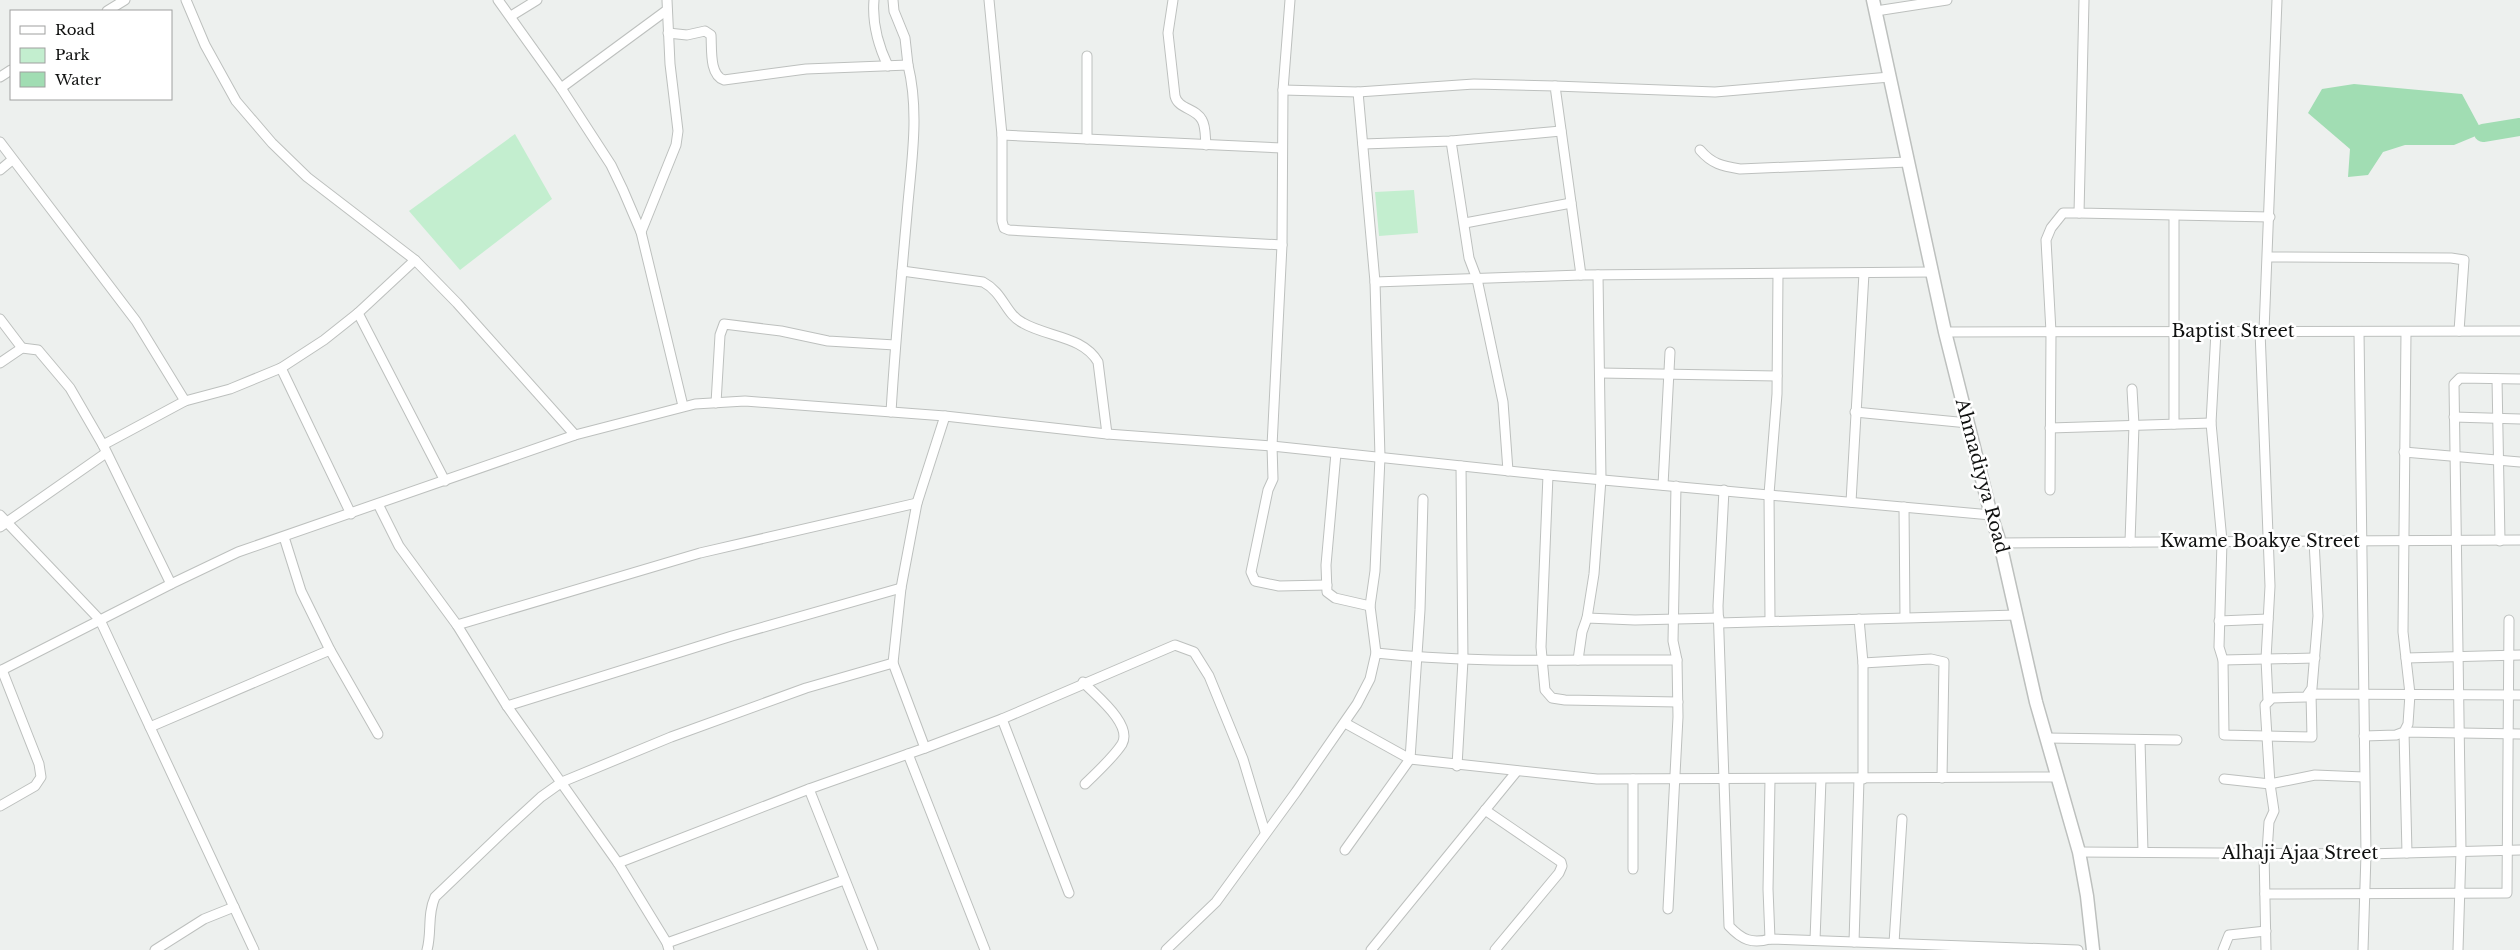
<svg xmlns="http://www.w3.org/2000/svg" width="2520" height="950" viewBox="0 0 2520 950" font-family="'Libre Baskerville',serif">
  <rect width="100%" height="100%" fill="#edf0ee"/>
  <!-- green -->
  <g fill="#c3eecf">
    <polygon points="515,134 552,199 460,270 409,211"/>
    <polygon points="1414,190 1418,233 1379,236 1375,192"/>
  </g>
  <!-- water -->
  <polygon fill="#a1ddb3" points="2354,84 2462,94 2483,133 2454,145 2405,145 2383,152 2368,175 2348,177 2350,149 2308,113 2322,89"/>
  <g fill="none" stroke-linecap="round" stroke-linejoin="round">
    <!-- river -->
    <polyline stroke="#a1ddb3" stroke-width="18" points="2483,133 2520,127"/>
    <!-- street casing -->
    <g stroke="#bdc0be" stroke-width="11">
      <g id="street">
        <polyline points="186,0 205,45 236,101 272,143 307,177 415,260 457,303 575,435"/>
        <polyline points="498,0 561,88 611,165 623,190 641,232 683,406"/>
        <path d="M874 0C872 23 878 45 888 66"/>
        <polyline points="893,0 894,11 905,38 908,65"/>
        <polyline points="989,0 1002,135 1282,148"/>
        <path d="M1173 0 1168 33 1175 96C1178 109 1196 108 1202 120 1206 127 1205 137 1206 145"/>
        <polyline points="1290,0 1283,90 1282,245 1272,446 1273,479 1268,490 1251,572 1255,581 1279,586 1327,585"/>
        <polyline points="2084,0 2079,213 2270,217"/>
        <polyline points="107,11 125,0"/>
        <polyline points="1876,11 1947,0"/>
        <polyline points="511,16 537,0"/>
        <path d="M668 33 687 35 705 31 711 35C712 48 709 75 724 80L806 69 908 65C920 114 911 164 907 214 901 280 895 346 891 412"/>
        <polyline points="0,77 11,70"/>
        <polyline points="1555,86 1715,92 1890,77"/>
        <polyline points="561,88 667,10"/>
        <polyline points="1283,90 1358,92 1474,84 1555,86 1581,275 1933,272"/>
        <polyline points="1358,92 1375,282 1380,457 1375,571 1370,606 1376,653"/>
        <polyline points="1002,135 1002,221 1004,228 1009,230 1282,245"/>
        <polyline points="1087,139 1087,56"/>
        <polyline points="1451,141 1469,258 1477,279 1503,402 1508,471"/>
        <polyline points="0,142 136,321 185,401"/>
        <polyline points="1363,144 1451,141 1561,131"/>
        <path d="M1700 150C1712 164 1722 166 1740 169L1908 162"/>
        <polyline points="0,170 12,160"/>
        <polyline points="1465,223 1571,203"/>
        <polyline points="641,232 676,145 678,131 670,64 667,0"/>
        <polyline points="2268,257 2451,258 2464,260 2459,331"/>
        <polyline points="415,260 358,313 445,481"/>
        <path d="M902 271 983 282C1004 293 1005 314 1023 323 1047 337 1083 336 1098 362L1107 434"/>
        <polyline points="1375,282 1581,275"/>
        <polyline points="0,319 22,348"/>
        <polyline points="2216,331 2211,423 2222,541 2219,647 2223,660 2224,735 2312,737 2311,694 2520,695"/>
        <polyline points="2260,331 2270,586 2266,659 2268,700"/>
        <polyline points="2264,331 2277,0"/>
        <polyline points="1945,332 2520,331"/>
        <polyline points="2359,332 2366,854 2363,950"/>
        <polyline points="0,363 22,348 38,350 70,388 103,445 171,584"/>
        <polyline points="281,368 351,514"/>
        <polyline points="1600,373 1777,376"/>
        <polyline points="2497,379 2500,541"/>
        <polyline points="716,403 720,335 724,324 781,331 828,341 895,345"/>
        <polyline points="1855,412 1968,423"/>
        <polyline points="2454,417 2520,419"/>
        <polyline points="2174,424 2174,216"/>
        <polyline points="2050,428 2211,423"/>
        <polyline points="103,445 185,401 230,389 281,368 324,340 358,313"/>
        <polyline points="2404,452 2520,462"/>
        <polyline points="1336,453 1326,565 1327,592 1335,598 1370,606"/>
        <polyline points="1548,475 1541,647 1545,690 1552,698 1565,700 1678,702"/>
        <polyline points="1663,485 1670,352"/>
        <path d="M1724 490 1718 606 1729 926C1742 940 1752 944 1770 939L2078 950"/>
        <polyline points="2050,490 2051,332 2046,240 2051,228 2063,213 2079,213"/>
        <polyline points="1851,502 1864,273"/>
        <path d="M378 504 399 546 457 625 507 706 618 863 809 789 925 748 893 663 806 688 671 737 562 782 541 797 505 830 435 897C427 915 432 932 427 950"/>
        <polyline points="1904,507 1905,617"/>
        <polyline points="0,515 100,620 254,950"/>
        <polyline points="0,527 106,453"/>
        <polyline points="284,537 301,591 330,650 378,734"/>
        <polyline points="2130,542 2134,425 2132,389"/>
        <polyline points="2000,543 2520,540"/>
        <polyline points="1587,618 1594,574 1601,479 1598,275"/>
        <polyline points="1859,619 1863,663 1863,779"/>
        <polyline points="1770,620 1769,494 1777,394 1778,274"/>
        <polyline points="2219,621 2268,619"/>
        <polyline points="1719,623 2017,615"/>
        <polyline points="457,625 700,553 917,503"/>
        <polyline points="2406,658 2520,655"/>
        <polyline points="1578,660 1582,632 1587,618 1635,620 1719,618"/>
        <polyline points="2223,660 2315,658"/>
        <polyline points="893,663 901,588 917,503 945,416"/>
        <polyline points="1863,663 1931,659 1944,662 1942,778"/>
        <polyline points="0,671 171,584 238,552 575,435 695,404 745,401 945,416 1107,434 1272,446 1548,475 1991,515"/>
        <path d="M1083 682C1095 695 1133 724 1122 744 1113 758 1097 772 1085 784"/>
        <polyline points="507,706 732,636 901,588"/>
        <polyline points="1002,719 1069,893"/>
        <polyline points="1345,723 1410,759 1597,779 2058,777"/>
        <polyline points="150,727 330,650"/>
        <polyline points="2364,736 2396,735 2404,732 2408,724 2410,694 2403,632 2406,332"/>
        <polyline points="2047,738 2177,740"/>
        <polyline points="2140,740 2143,852"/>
        <polyline points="925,748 1002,719 1175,645 1194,652 1209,676 1243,759 1265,832"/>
        <polyline points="908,754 985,950"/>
        <polyline points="1457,766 1463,660 1461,466"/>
        <polyline points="2224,779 2270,784 2315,775 2364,777"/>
        <polyline points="1770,780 1768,889 1770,939"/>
        <polyline points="809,789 873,950"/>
        <polyline points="0,806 35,786 41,777 39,764 2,670"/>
        <polyline points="1485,810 1561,862 1562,866 1559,873 1495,950"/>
        <polyline points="1345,850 1410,759 1420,610 1423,499"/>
        <polyline points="2079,852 2366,854 2520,850"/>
        <polyline points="2264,852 2266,950"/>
        <polyline points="2267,852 2269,822 2274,811 2270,784 2265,705 2272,698 2306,697 2312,688 2318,616 2314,541"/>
        <polyline points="2407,853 2404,732 2520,734"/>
        <polyline points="618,863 667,943 669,950"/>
        <polyline points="1633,869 1633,779"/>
        <polyline points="2265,894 2507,893 2509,620"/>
        <polyline points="1668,909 1678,717 1677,660 1673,641 1676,486"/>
        <polyline points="1815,940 1821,779"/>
        <polyline points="1854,942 1859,779"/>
        <polyline points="667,943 844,880"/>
        <polyline points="1894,943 1902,819"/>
        <polyline points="155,950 204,919 234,907"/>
        <path d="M1166 950 1216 902 1296 792 1357 704 1370 679 1376 653C1476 664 1576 659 1677 660"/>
        <polyline points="1371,950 1517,771"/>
        <polyline points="2223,950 2229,935 2266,931"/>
        <polyline points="2458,950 2461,851 2454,384 2460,378 2520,379"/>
      </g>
    </g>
    <!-- secondary casing -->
    <g stroke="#bdc0be" stroke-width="15">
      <polyline id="secondary" points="1873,0 1945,332 1991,515 2000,543 2036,702 2079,852 2087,896 2093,950"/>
    </g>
    <!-- street -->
    <use href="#street" stroke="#fff" stroke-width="9"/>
    <!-- secondary -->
    <use href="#secondary" stroke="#fff" stroke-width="12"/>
  </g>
  <g text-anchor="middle" stroke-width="5" stroke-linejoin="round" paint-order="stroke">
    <!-- street labels -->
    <g font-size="18" fill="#101110" stroke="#fff">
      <text x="2233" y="337">Baptist Street</text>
      <text transform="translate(1982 476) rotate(75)" y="6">Ahmadiyya Road</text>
      <text x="2260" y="547">Kwame Boakye Street</text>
      <text x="2300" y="859">Alhaji Ajaa Street</text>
    </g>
  </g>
  <!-- legend -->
  <rect x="10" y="10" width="162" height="90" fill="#ffffff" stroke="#9fa09f"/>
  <rect x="20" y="26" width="25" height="8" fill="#ffffff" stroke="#9fa09f"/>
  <text x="55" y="35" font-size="15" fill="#101110">Road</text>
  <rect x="20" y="48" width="25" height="15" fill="#c3eecf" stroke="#9fa09f"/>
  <text x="55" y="60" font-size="15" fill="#101110">Park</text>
  <rect x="20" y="72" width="25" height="15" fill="#a1ddb3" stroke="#9fa09f"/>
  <text x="55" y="85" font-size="15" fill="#101110">Water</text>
</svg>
